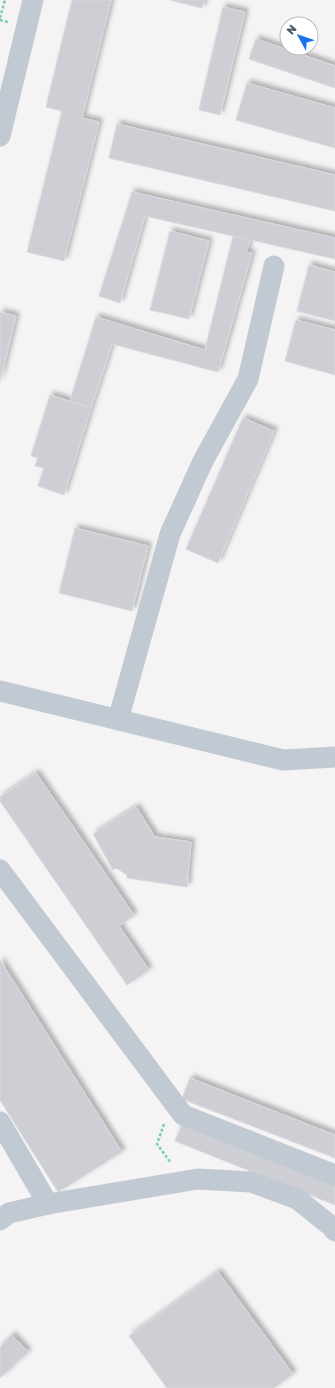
<svg xmlns="http://www.w3.org/2000/svg" width="335" height="1388" viewBox="0 0 335 1388" font-family="'Golos Text',sans-serif">
  <defs>
    <filter id="shadow"><feDropShadow dx="3.5" dy="-3.5" stdDeviation="2" flood-color="#0004"/></filter>
  </defs>
  <rect width="100%" height="100%" fill="#f5f3f3"/>
  <!-- building -->
  <g fill="#cdcfd5" stroke="#d7d9de" filter="url(#shadow)">
    <polygon points="72,0 111,0 82,118 99,122 64,261 27,252 62,111 46,107"/>
    <polygon points="170,0 204,0 202,8"/>
    <polygon points="223,7 245,12 220,115 199,110"/>
    <polygon points="256,39 335,66 335,88 249,59"/>
    <polygon points="247,83 335,108 335,148 236,120"/>
    <polygon points="117,124 335,175 335,211 109,158"/>
    <polygon points="132,192 335,238 335,259 145,216 120,303 99,296"/>
    <polygon points="170,231 209,241 189,319 150,310"/>
    <polygon points="233,236 250,240 246,253 252,253 218,372 112,344 91,408 70,401 96,317 205,350"/>
    <polygon points="309,265 335,272 335,321 297,311"/>
    <polygon points="0,312 16,316 0,382"/>
    <polygon points="296,320 335,330 335,375 285,361"/>
    <polygon points="50,395 91,408 64,495 38,486 44,468 35,466 38,458 31,456"/>
    <polygon points="243,418 274,431 218,563 186,549"/>
    <polygon points="75,528 148,546 132,611 59,593"/>
    <polygon points="36,773 134,915 119,926 149,970 127,985 0,801 0,797"/>
    <polygon points="136,807 155,837 191,842 187,887 127,878 127,875 116,868 113,870 93,834"/>
    <polygon points="0,960 122,1152 58,1192 0,1100"/>
    <polygon points="190,1078 335,1135 335,1158 182,1099"/>
    <polygon points="182,1124 335,1184 335,1205 175,1141"/>
    <polygon points="218,1272 293,1374 274,1388 167,1388 129,1336"/>
    <polygon points="12,1335 28,1352 0,1378 0,1347"/>
  </g>
  <g fill="none" stroke-linecap="round" stroke-linejoin="round">
    <!-- path -->
    <g stroke="#7ad0a6" stroke-width="2.5" stroke-dasharray="3 2" stroke-linecap="butt">
      <polyline points="0,18 5,0"/>
      <polyline points="0,20 8,22"/>
      <polyline points="164,1124 157,1144 171,1163"/>
    </g>
    <!-- minor -->
    <g stroke="#c1cad2" stroke-width="21">
      <polyline points="0,136 33,0"/>
      <polyline points="0,691 283,760 335,757"/>
      <polyline points="118,720 170,534 203,461 248,379 274,266"/>
      <polyline points="0,870 183,1115 335,1175"/>
      <polyline points="0,1122 48,1204 198,1179 251,1182 297,1199 331,1226 335,1231"/>
      <polyline points="0,1220 9,1213 48,1204"/>
    </g>
  </g>
  <!-- north arrow -->
  <g transform="translate(299 36) rotate(310)"><circle r="19" fill="#ffffff" stroke="#b7bbc0"/>
  <path d="M0-3L7 15L0 10L-7 15Z" fill="#1a73e8"/>
  <text y="-6" font-size="11" font-weight="bold" text-anchor="middle" fill="#4a5661">N</text>
  </g>
</svg>
